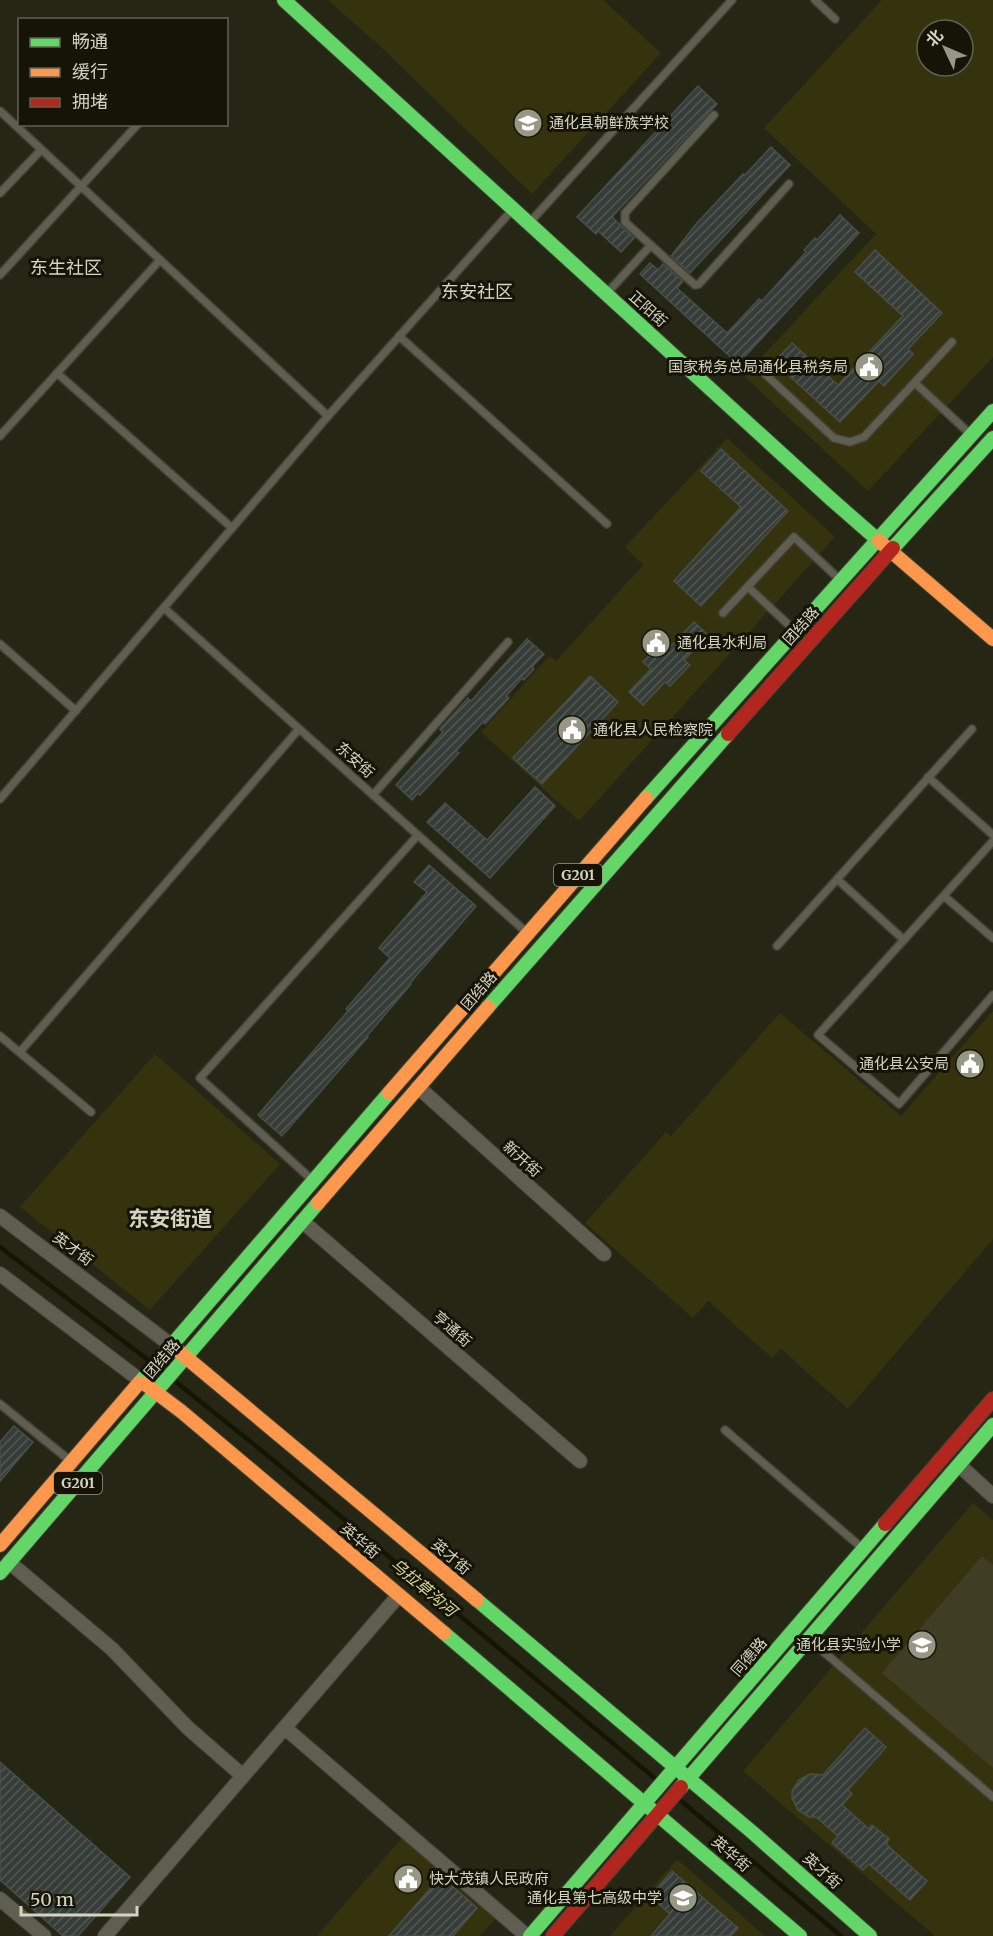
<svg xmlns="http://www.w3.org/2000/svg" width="993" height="1936" viewBox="0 0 993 1936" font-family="Merriweather,'Noto Sans SC',serif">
  <defs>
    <pattern id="building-hatch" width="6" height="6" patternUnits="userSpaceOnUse" patternTransform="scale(1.5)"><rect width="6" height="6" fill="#363d38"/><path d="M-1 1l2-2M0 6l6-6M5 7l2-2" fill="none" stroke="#525853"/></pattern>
  </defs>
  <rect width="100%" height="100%" fill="#262615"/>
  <!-- built -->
  <g fill="#35330d" fill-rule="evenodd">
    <polygon points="328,0 603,0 661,53 532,194 381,47"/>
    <path d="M882 0H993V357L868 491 744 376 876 234 764 128ZM927 30H963V66H927Z"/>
    <polygon points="727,438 835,537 579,821 481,732 549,656 556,661 643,565 625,547"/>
    <polygon points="993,1011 993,1239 848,1409 781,1349 772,1358 708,1301 693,1318 585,1223 666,1132 671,1136 780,1013 901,1116"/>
    <polygon points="155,1054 280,1164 150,1310 20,1207"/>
    <polygon points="973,1503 993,1520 993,1936 935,1936 743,1771"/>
    <polygon points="402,1838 495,1919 480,1936 317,1936"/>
    <polygon points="677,1859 765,1936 610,1936"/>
  </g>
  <!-- park -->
  <polygon fill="#3f3e25" points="982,1556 993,1565 993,1768 882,1673"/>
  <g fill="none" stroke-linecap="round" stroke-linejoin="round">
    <!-- stream -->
    <g stroke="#161402" stroke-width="4.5">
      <polyline points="0,1247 148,1360"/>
      <polyline points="176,1382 267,1455 657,1780"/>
      <polyline points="679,1799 841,1936"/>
    </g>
  </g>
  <!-- building -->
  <g fill="url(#building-hatch)" stroke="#484f4a" stroke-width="1.5">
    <polygon points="698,86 717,104 612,217 634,238 621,252 598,231 596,234 577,217"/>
    <polygon points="771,147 790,165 690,273 671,256 697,223 743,174 745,175"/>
    <polygon points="840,215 859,233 738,364 640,274 650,263 658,270 663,264 683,281 677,288 727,333 759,299 762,301 806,252 804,250 815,238 817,240"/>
    <polygon points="875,250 942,313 908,349 913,354 884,386 879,381 840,422 774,362 792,343 838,385 903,316 855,272"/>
    <polygon points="721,449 788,511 701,606 674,581 741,507 701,471"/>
    <polygon points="694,622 708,635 684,660 690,665 670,686 665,682 643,705 629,692 651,669 643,662 664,640 671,646"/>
    <polygon points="527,639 544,654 532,667 534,669 524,680 522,678 506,696 509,698 485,724 483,722 456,751 459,753 420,795 418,793 412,800 396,785 443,732 440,729 468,698 471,701"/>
    <polygon points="590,676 618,702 542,784 513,758"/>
    <polygon points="535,787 555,806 490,878 427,822 445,803 487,840"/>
    <polygon points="429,865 476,906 410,983 411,984 367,1036 368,1037 282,1136 258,1115 348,1011 346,1009 390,958 379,948 427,892 414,882"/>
    <polygon points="14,1426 33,1442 0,1481 0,1442"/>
    <polygon points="865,1728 886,1747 848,1790 852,1794 842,1805 869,1829 872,1825 889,1839 886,1844 927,1881 910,1900 869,1864 863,1870 832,1843 838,1836 816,1817 809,1817 798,1810 792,1798 792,1791 799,1780 810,1774 823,1775"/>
    <polygon points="0,1762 130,1877 78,1936 63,1936 0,1880"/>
    <polygon points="672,1871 738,1928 731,1936 651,1936 670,1914 650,1896"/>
    <polygon points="441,1876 477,1908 453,1936 389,1936"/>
  </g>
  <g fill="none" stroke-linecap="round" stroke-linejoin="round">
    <!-- lane casing -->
    <g stroke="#424235" stroke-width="10">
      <g id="lane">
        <polyline points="815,0 835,19"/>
        <polyline points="0,111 328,416"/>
        <polyline points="714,115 625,213 625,222 695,285 699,284 789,184"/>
        <polyline points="0,193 41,150"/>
        <polyline points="531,221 732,0"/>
        <polyline points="0,275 138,124"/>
        <polyline points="608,292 651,245"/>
        <polyline points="399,336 607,524"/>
        <polyline points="57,373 232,528"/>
        <polyline points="765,374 834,438 850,442 864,437 952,342"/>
        <polyline points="915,383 968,432"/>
        <polyline points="0,436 160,260"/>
        <polyline points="748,587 792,628"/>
        <polyline points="164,608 524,930"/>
        <polyline points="723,613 794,537 837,577"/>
        <polyline points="0,644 76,711"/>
        <polyline points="928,777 993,835"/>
        <polyline points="373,795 508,642"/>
        <polyline points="0,799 328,416 512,210"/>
        <polyline points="993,841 818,1035 899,1104 993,995"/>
        <polyline points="837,879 904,940"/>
        <polyline points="944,896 993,938"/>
        <polyline points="777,946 972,729"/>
        <polyline points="0,1036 91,1112"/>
        <polyline points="20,1052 299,729"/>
        <polyline points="309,1177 200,1078 418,835"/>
        <polyline points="0,1404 68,1459"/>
        <polyline points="725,1430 862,1548"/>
        <polyline points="811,1641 993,1797"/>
      </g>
    </g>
    <!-- street casing -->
    <g stroke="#424235" stroke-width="16">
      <g id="street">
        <polyline points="418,1087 604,1254"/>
        <polyline points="0,1216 171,1345"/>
        <polyline points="302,1221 580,1461"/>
        <polyline points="0,1274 141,1381"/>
        <polyline points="959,1465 993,1496"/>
        <polyline points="9,1562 112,1649 188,1728 243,1776"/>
        <polyline points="285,1728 527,1936"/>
        <polyline points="0,1899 44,1936"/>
        <polyline points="105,1936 399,1595"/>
      </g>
    </g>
    <!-- fast casing -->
    <g stroke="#424235" stroke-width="16">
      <g id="fast">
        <polyline points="284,0 831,499 879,541"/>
        <polyline points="893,548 993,438"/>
        <polyline points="646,798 993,411"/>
        <polyline points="488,1007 728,734"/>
        <polyline points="139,1383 389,1093"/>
        <polyline points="0,1573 318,1203"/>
        <polyline points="477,1600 752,1832 870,1936"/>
        <polyline points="444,1633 800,1936"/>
        <polyline points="681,1787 993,1425"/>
        <polyline points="530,1936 885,1524"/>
      </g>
    </g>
    <!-- slow casing -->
    <g stroke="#424235" stroke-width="16">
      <g id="slow">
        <polyline points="879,541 993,639"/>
        <polyline points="389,1093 646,798"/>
        <polyline points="318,1203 488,1007"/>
        <polyline points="176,1349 477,1600"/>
        <polyline points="145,1384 182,1412 444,1633"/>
        <polyline points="0,1545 139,1383"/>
      </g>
    </g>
    <!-- jam casing -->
    <g stroke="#424235" stroke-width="16">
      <g id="jam">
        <polyline points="728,734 893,548"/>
        <polyline points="885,1524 993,1399"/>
        <polyline points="553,1936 681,1787"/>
      </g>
    </g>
    <!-- lane -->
    <use href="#lane" stroke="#5f5e51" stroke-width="7"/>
    <!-- street -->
    <use href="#street" stroke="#5f5e51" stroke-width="14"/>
    <!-- fast -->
    <use href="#fast" stroke="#63d668" stroke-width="14"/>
    <!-- slow -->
    <use href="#slow" stroke="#ff974d" stroke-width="14"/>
    <!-- jam -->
    <use href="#jam" stroke="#b3261e" stroke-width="14"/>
  </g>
  <!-- icons -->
  <defs>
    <g id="school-disc" transform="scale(1.5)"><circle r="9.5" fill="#979785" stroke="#151407"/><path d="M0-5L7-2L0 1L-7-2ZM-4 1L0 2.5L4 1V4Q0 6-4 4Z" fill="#fff"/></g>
    <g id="civic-disc" transform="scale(1.5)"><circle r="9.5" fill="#979785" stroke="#151407"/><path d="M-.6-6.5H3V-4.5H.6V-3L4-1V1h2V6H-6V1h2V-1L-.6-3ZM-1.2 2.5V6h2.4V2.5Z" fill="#fff"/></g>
  </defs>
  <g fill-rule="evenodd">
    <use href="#school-disc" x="528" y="123"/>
    <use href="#civic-disc" x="869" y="367"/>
    <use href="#civic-disc" x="656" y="643"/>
    <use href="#civic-disc" x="572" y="730"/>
    <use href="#civic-disc" x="970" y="1064"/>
    <use href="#school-disc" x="922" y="1645"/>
    <use href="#civic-disc" x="408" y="1879"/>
    <use href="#school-disc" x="683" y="1898"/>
  </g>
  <g text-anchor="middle" stroke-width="6" stroke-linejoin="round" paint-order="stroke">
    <!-- shield labels -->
    <g fill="#151407" stroke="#9b9a8a" stroke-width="1.5">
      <rect x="554" y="864" width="48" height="22" rx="4.5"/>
      <rect x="54" y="1472" width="48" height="22" rx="4.5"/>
    </g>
    <g font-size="14" font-weight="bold" fill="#d4d4c2">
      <text x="578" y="880">G201</text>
      <text x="78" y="1488">G201</text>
    </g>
    <!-- poi labels -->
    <g font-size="15" fill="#d4d4c2" stroke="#151407" text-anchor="start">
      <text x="549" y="128">通化县朝鲜族学校</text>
      <text x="848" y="372" text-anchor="end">国家税务总局通化县税务局</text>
      <text x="677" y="648">通化县水利局</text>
      <text x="593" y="735">通化县人民检察院</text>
      <text x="949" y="1069" text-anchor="end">通化县公安局</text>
      <text x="901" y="1650" text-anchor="end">通化县实验小学</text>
      <text x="429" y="1884">快大茂镇人民政府</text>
      <text x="662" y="1903" text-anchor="end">通化县第七高级中学</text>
    </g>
    <!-- street labels -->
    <g font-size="15" fill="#d4d4c2" stroke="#151407">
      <text transform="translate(648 309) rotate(42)" y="5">正阳街</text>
      <text transform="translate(801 626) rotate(-48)" y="5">团结路</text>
      <text transform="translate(355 760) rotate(42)" y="5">东安街</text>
      <text transform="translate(479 991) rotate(-49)" y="5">团结路</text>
      <text transform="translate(522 1159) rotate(42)" y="5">新开街</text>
      <text transform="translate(73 1249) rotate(36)" y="5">英才街</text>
      <text transform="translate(452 1329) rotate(41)" y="5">亨通街</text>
      <text transform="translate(162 1359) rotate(-49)" y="5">团结路</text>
      <text transform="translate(360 1541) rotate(40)" y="5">英华街</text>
      <text transform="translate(451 1557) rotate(40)" y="5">英才街</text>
      <text transform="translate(749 1657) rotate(-49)" y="5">同德路</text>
      <text transform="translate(731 1854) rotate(41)" y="5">英华街</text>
      <text transform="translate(822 1871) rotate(42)" y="5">英才街</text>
    </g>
    <!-- water labels -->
    <g font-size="16" font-style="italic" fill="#dbda9d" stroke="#151407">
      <text transform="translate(424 1587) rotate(40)" y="6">乌拉草沟河</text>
    </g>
    <!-- quarter labels -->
    <g font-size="18" fill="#d4d4c2" stroke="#151407">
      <text x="66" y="274">东生社区</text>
      <text x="477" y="298">东安社区</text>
    </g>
    <!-- district labels -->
    <g font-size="21" font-weight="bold" fill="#d4d4c2" stroke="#151407">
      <text x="170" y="1226">东安街道</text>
    </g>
  </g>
  <!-- legend -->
  <rect x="18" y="18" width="210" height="108" fill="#151407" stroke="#616152" stroke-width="1.5"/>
  <rect x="30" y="38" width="30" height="9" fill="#63d668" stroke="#616152" stroke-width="1.5"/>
  <text x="72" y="48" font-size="18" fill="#d4d4c2">畅通</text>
  <rect x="30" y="68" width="30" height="9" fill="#ff974d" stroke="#616152" stroke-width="1.5"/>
  <text x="72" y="78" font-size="18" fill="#d4d4c2">缓行</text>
  <rect x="30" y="98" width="30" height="9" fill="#b3261e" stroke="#616152" stroke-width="1.5"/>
  <text x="72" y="108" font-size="18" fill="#d4d4c2">拥堵</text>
  <!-- north arrow -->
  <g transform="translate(945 48) rotate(314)"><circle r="28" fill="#151407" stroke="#616152" stroke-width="1.5"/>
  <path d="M0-4.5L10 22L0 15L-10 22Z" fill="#979785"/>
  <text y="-9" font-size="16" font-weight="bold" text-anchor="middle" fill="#d4d4c2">北</text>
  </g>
  <!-- scale -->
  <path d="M21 1906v9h116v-9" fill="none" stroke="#d4d4c2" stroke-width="3"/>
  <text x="30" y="1906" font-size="18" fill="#d4d4c2" stroke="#151407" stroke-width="4.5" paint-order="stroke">50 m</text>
</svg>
